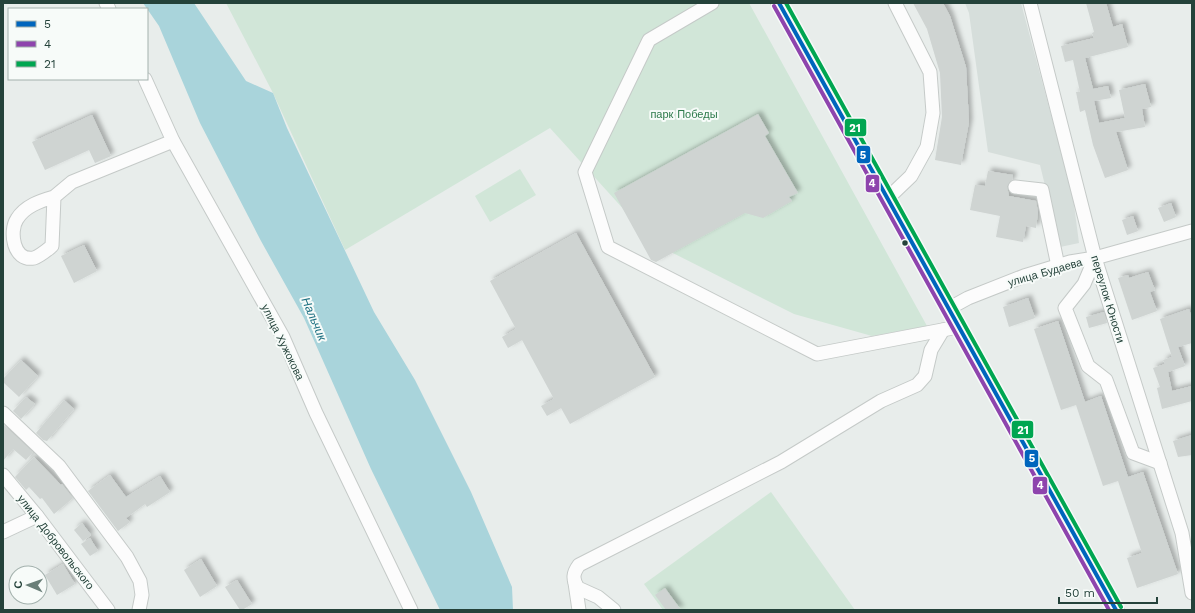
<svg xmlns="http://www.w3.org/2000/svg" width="1195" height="613" viewBox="0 0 1195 613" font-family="'Work Sans',sans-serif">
  <defs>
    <filter id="shadow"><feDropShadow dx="3.5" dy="-3.5" stdDeviation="2" flood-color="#0004"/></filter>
  </defs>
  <rect width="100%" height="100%" fill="#e8edeb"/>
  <!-- built -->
  <polygon fill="#d6dedb" points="965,3 1021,3 1073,197 1079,243 1060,247 1040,165 988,152 969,13"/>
  <!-- green -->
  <g fill="#d1e6d8">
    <polygon points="226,3 749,3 927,326 872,336 794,314 655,244 550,128 345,250 273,93"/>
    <polygon points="520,169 536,195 490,222 475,196"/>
    <polygon points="771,492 855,610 663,610 644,584"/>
  </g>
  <!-- water -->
  <polygon fill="#a9d4db" points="143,3 194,3 246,81 273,93 287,128 374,312 415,380 471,492 512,587 513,610 440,610 371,469 304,318 261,241 200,123 159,26"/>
  <!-- building -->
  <g fill="#cfd4d2" filter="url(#shadow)">
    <polygon points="913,3 943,3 950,16 966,67 969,122 961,165 935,160 942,117 940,73 927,29"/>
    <polygon points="1086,3 1106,3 1113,27 1122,24 1128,47 1085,58 1093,89 1108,86 1111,98 1094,101 1099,123 1125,118 1119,90 1145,84 1151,107 1142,109 1145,127 1116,132 1128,170 1105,178 1093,145 1085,110 1080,112 1076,92 1080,92 1073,60 1065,62 1061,46 1094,38 1092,33 1094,32"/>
    <polygon points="758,114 769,133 765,136 798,193 789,197 792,201 763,218 745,213 656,262 651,260 614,193"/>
    <polygon points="92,115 111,156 95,163 89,150 45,170 32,142"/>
    <polygon points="988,171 1013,175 1012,180 1007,186 1009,196 1036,201 1038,212 1036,228 1026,226 1023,242 996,237 1000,216 970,210 975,185 985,186"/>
    <polygon points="1171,203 1176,217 1164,222 1158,208"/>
    <polygon points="1133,216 1138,231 1127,235 1122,220"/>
    <polygon points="576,233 655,377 570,424 561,408 547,416 541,406 554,399 522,340 508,348 502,337 516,329 490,281"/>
    <polygon points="84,245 97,271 74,283 61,256"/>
    <polygon points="1148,272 1155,290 1150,292 1157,311 1132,320 1118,278 1128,275 1129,278"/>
    <polygon points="1028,298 1035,318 1009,327 1003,307"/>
    <polygon points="1189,309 1192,318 1192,343 1178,347 1185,366 1168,372 1172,391 1192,386 1192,401 1162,409 1157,388 1160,387 1153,368 1165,364 1163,360 1172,357 1160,319"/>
    <polygon points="1104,312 1107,323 1089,328 1086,317"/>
    <polygon points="1058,321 1085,402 1101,396 1128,477 1143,472 1178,574 1137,588 1127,558 1142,553 1118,481 1103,486 1076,405 1061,410 1034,329"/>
    <polygon points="21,360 38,376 19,397 3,382 3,379"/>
    <polygon points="26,397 35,404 21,419 13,411"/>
    <polygon points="64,400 74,409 47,441 43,440 36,433"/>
    <polygon points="3,424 33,452 26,460 13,449 3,461"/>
    <polygon points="1192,435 1192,455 1178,457 1173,441"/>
    <polygon points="34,457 61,485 62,484 73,498 54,514 42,498 40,499 29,487 26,490 15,477"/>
    <polygon points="110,475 126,497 160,476 170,492 147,507 145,504 126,518 130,522 118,531 88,491"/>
    <polygon points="82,523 91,535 83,541 74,530"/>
    <polygon points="90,538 98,551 90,556 81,544"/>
    <polygon points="201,559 217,586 200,597 184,570"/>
    <polygon points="63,564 75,584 57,595 45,575"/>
    <polygon points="237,580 252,604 242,610 240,610 225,587"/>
    <polygon points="665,588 681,610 666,610 655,595"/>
  </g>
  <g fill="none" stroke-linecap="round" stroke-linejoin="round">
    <!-- minor casing -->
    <g stroke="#c5cac8" stroke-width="15">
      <g id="minor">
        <polyline points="106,3 109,9"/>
        <polyline points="712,3 649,40 585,172 608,247 817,354 958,327"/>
        <polyline points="1030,3 1095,258 1182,533 1192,593"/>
        <polyline points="145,79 173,141 283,337 316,413 411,610"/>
        <polyline points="1015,187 1042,190 1058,266"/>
        <path d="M54 197C40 201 25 206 17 219 9 231 13 262 34 258 40 256 47 250 52 246L54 197 72 182 173 141"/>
        <polyline points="887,199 911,176 927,147 933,113 930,72 895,3"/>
        <polyline points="1095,258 1084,284 1065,308 1088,366 1106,380 1133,453 1160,463"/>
        <polyline points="948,309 968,298 1024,276 1070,262 1095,258 1192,231"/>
        <polyline points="3,413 59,466 127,557 140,581 142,595 139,610"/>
        <polyline points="3,475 37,516 108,610"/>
        <polyline points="3,532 37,516"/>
        <polyline points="575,583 579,610"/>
        <path d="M614 610 598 597 578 588C572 579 573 573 579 565L781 462 881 401 917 385 925 376 931 350 943 330"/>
      </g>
    </g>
    <!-- major casing -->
    <g stroke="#c3ccc9" stroke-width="18">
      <polyline id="major" points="779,3 1116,610"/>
    </g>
    <!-- minor -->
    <use href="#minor" stroke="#fcfcfc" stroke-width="13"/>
    <!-- major -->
    <use href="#major" stroke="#cfd7d5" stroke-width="16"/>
    <!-- bus-1 casing -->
    <g stroke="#f7fbf9" stroke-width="7">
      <polyline id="bus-1" points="779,3 1116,610"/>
    </g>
    <!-- bus-2 casing -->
    <g stroke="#f7fbf9" stroke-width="7">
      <polyline id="bus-2" points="774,6 1109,610"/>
    </g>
    <!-- bus-3 casing -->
    <g stroke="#f7fbf9" stroke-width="7">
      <polyline id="bus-3" points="786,3 1121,607"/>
    </g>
    <!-- bus-1 -->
    <use href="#bus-1" stroke="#0065bd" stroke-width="4"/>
    <!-- bus-2 -->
    <use href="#bus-2" stroke="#8e44ad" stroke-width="4"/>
    <!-- bus-3 -->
    <use href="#bus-3" stroke="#00a651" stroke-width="4"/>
  </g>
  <!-- markers -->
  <circle fill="#24423a" stroke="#f7fbf9" stroke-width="1.5" cx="905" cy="243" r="3.5"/>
  <g text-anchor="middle" stroke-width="4" stroke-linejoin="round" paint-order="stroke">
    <!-- park labels -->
    <g font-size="11" fill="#2d7a4b" stroke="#f7fbf9">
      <text x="684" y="118">парк Победы</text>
    </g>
    <!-- street labels -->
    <g font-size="11" fill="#24423a" stroke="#f7fbf9">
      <text transform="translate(1045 272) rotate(-16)" y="4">улица Будаева</text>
      <text transform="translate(1108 299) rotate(73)" y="4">переулок Юности</text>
      <text transform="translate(283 342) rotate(64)" y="4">улица Хужокова</text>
      <text transform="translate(56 542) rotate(52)" y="4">улица Добровольского</text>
    </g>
    <!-- water labels -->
    <g font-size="12" font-style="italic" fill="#1c6f80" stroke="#f7fbf9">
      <text transform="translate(314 319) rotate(67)" y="4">Нальчик</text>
    </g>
  </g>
  <g stroke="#f7fbf9" stroke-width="1.5">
    <rect x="844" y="118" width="23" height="19" rx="4" fill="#00a651"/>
    <rect x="856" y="145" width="15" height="19" rx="4" fill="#0065bd"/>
    <rect x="865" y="174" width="15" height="19" rx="4" fill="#8e44ad"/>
    <rect x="1011" y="420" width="23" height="19" rx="4" fill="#00a651"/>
    <rect x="1024" y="449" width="15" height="19" rx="4" fill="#0065bd"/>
    <rect x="1032" y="476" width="16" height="19" rx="4" fill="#8e44ad"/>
  </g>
  <g font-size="11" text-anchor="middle" font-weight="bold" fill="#fff">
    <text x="855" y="132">21</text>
    <text x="863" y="159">5</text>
    <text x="872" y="187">4</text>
    <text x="1023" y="434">21</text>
    <text x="1032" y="462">5</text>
    <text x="1040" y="489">4</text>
  </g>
  <!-- border -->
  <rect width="1195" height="613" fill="none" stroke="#24423a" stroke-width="8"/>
  <!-- legend -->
  <rect x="8" y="8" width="140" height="72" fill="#f7fbf9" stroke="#a3b1ad"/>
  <rect x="16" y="21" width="20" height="6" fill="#0065bd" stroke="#a3b1ad"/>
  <text x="44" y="28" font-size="12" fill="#24423a">5</text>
  <rect x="16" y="41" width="20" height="6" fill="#8e44ad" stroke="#a3b1ad"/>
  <text x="44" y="48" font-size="12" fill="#24423a">4</text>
  <rect x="16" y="61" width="20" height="6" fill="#00a651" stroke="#a3b1ad"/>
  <text x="44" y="68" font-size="12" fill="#24423a">21</text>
  <!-- north arrow -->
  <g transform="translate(28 585) rotate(272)"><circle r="19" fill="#f7fbf9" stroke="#a3b1ad"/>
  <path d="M0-3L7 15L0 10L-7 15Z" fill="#697e78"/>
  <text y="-6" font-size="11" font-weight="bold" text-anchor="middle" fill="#24423a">С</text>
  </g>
  <!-- scale -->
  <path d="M1059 597v6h98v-6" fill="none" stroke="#24423a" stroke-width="2"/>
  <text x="1065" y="597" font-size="12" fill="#24423a" stroke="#f7fbf9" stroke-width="3" paint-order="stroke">50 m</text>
</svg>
